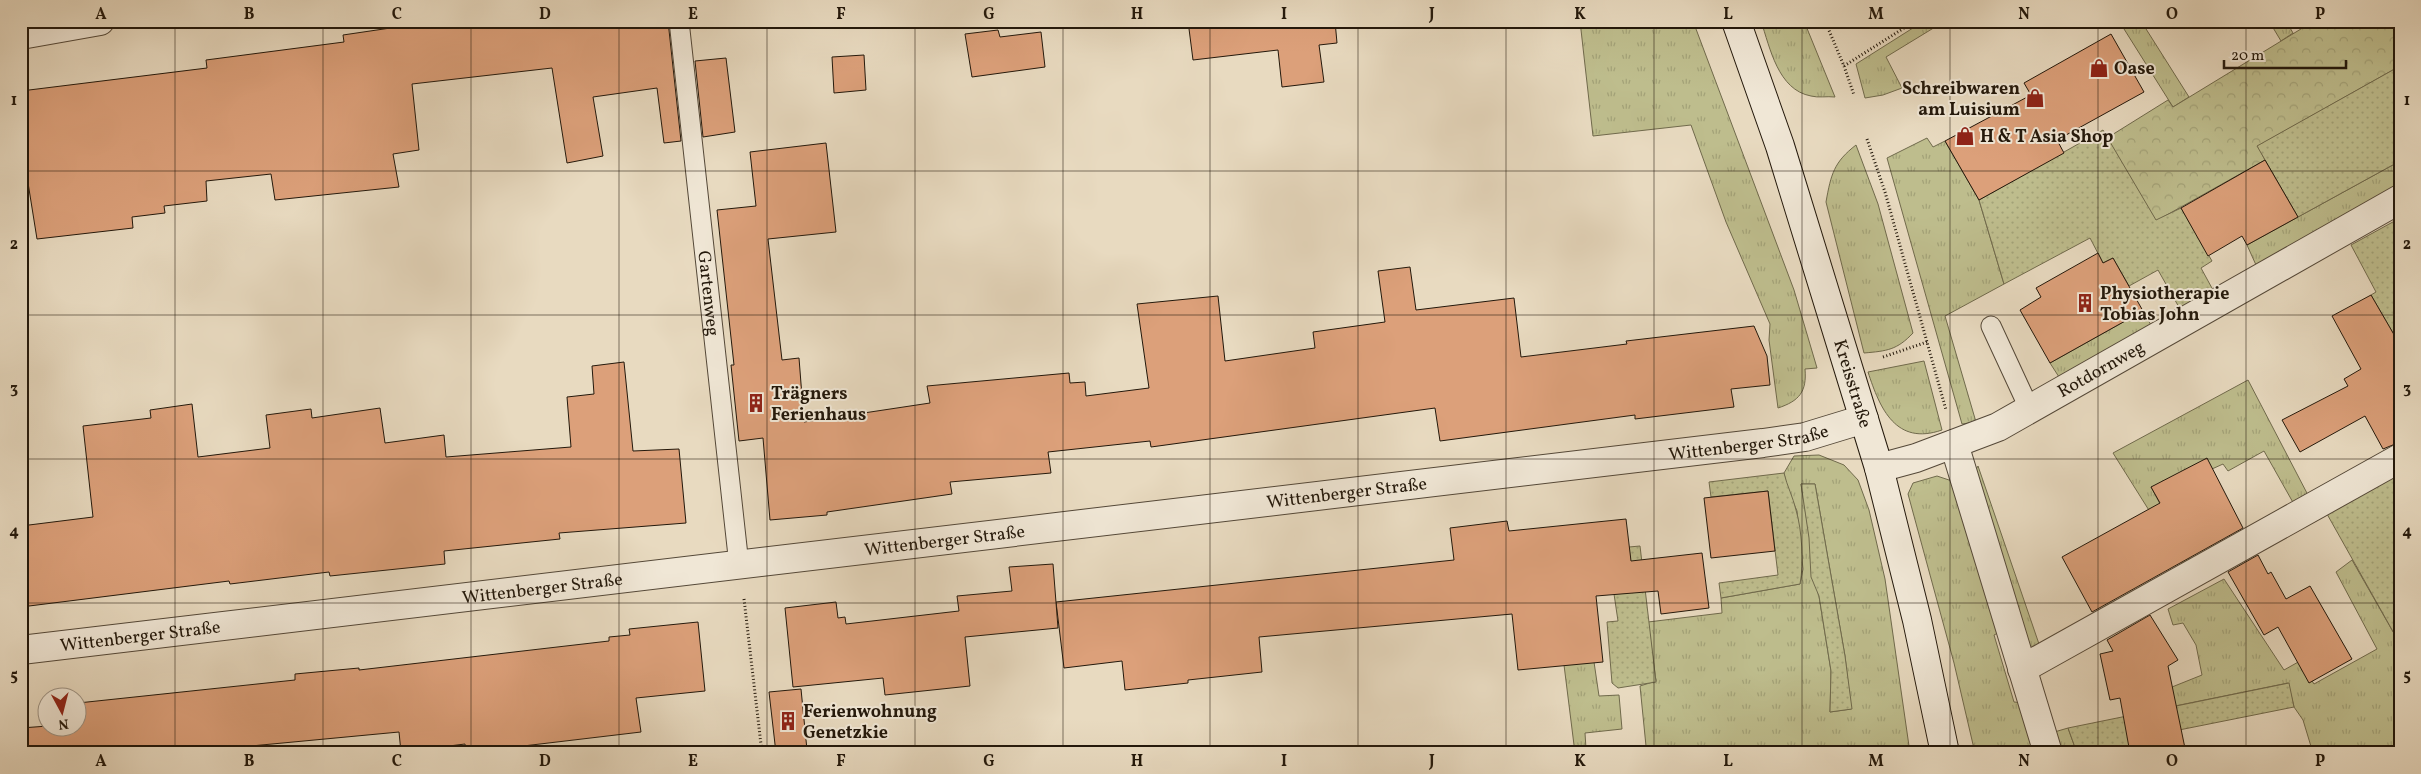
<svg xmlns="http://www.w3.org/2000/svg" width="2421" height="774" viewBox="0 0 2421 774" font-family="Vollkorn,serif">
  <defs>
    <pattern id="grass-tufts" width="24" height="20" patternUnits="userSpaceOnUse" patternTransform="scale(1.25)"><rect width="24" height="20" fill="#bebd8d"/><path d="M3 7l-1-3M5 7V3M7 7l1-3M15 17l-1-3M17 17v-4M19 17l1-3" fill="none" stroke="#a3a278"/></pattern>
    <pattern id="forest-crowns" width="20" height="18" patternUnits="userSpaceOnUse" patternTransform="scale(1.25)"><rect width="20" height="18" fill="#bebd8d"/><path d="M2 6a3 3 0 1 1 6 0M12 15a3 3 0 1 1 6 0" fill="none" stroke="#a3a278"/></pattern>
    <pattern id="park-dots" width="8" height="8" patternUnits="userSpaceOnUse" patternTransform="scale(1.25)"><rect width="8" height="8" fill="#bebd8d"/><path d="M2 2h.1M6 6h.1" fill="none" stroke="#a3a278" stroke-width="1.8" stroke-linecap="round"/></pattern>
  </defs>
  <rect width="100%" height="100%" fill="#e8dac0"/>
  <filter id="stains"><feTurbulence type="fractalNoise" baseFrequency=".004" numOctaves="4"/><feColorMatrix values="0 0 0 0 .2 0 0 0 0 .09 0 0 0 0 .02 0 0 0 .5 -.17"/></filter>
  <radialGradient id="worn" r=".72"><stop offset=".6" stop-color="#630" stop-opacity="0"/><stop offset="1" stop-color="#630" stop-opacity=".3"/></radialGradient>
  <!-- grass -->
  <g fill="url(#grass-tufts)" stroke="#706a4c" fill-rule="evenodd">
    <path d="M1580 21H1693L1794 290 1817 368 1805 369C1807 392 1799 401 1778 408L1769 340 1770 324 1726 222 1691 125 1593 136Z"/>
    <path d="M1761 21H1804L1835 97C1827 96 1818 98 1811 96 1778 90 1770 48 1761 21Z"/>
    <polygon points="1924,21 1945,21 1886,57 1902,88 1883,95 1865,98 1856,64"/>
    <polygon points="2119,21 2141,21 2189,97 2173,107"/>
    <polygon points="2269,21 2286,21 2293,33 2281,41"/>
    <polygon points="1927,138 1933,147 1945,141 1979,200 2004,284 1945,316 1976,422 1962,424 1887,158"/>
    <path d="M1856 145 1878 204 1913 333C1897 350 1887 351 1864 353L1826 202C1831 174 1834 162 1856 145Z"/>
    <polygon points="2400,161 2400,184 2256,265 2247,245"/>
    <polygon points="2143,311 2151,325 2059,377 2050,363"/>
    <path d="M1924 361 1942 430C1896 446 1880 409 1868 372Z"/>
    <polygon points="2248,380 2309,497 2295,506 2264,451 2228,471 2223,464 2212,469 2151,487 2191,562 2184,566 2113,453"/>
    <path d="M1819 455 1844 465 1858 480 1869 510 1885 579 1910 753H1664L1663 749 1628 753H1575L1564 665 1594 662 1599 696 1619 695 1622 729 1585 733 1586 749 1646 746 1640 686 1656 681 1648 622 1722 613 1721 598 1800 584 1803 569 1797 511 1787 488 1784 473 1794 456ZM1801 484H1815L1845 656 1851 709 1830 712 1831 671Z"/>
    <polygon points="1978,466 2039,644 2032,648 2025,646 1971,478"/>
    <polygon points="1937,476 1952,481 2002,631 1994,635 2014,702 2024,703 2039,753 1975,753 1954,663 1908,494 1913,483"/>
    <polygon points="2352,560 2400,644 2400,753 2313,753 2303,720 2294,707 2288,683 2175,706 2172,687 2202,675 2196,645 2183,623 2173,625 2168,609 2224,579 2284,670 2300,661 2314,684 2377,649 2336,572"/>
    <polygon points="2068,728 2077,753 2057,753 2051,733"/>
  </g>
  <!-- forest -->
  <polygon fill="url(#forest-crowns)" stroke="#706a4c" points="2314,21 2400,21 2400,66 2258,146 2265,160 2156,221 2107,138 2168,100 2173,107"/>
  <!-- park -->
  <g fill="url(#park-dots)" stroke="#706a4c">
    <polygon points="2400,66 2400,161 2298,217 2257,146"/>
    <polygon points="2103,130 2156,220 2181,208 2212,261 2201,268 2213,290 2180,309 2158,270 2129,286 2113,258 2103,263 2090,238 2004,284 1979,200"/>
    <polygon points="2400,218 2400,345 2371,295 2376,292 2351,245"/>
    <path d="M1784 473C1787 486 1793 497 1796 510 1802 530 1804 564 1800 584L1721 598 1719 583 1778 575 1768 491 1711 497 1709 482Z"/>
    <polygon points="2400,473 2400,644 2327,514"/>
    <polygon points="1801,484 1815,484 1845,656 1852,709 1830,712 1831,671 1819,596 1811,577 1809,538"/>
    <polygon points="1640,546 1656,682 1618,688 1612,683 1607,622 1618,621 1614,594 1634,592 1629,547"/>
    <polygon points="2289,683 2294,707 2174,731 2178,753 2077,753 2068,728"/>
  </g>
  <!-- building -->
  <g fill="#dca07a" stroke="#23180b">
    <polygon points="477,21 668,21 681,141 664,143 657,88 593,97 603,156 567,163 552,68 412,84 419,150 393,154 399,187 275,200 271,174 206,181 207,201 164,206 165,213 132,217 133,228 37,239 21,139 21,91 207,68 206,60 344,42 343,35 404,26 404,28"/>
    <polygon points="1188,21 1335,21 1337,43 1319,45 1324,82 1282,87 1278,50 1193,60"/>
    <polygon points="998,30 1000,37 1041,32 1045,67 972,77 965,34"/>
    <polygon points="2111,34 2144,92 2057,140 2064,153 1979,200 1945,141 2031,95 2024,83"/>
    <polygon points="864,55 866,90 834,93 832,57"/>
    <polygon points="726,58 735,132 703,137 695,61"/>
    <polygon points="826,143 836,232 768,239 782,360 799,358 804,422 930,403 927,386 1069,373 1070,383 1085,382 1086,396 1149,388 1137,304 1218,296 1225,361 1315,348 1313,332 1385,322 1378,271 1410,267 1416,310 1514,298 1521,357 1627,344 1626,341 1754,326 1767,356 1770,385 1731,389 1734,407 1635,419 1635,415 1440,441 1435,408 1151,447 1150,441 1048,452 1051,473 950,482 952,494 827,512 827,515 770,520 763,438 739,441 731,365 734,365 717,210 756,206 750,152"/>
    <polygon points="2265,160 2298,217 2247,245 2242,236 2208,256 2181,208"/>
    <polygon points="2098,253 2103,263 2113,258 2143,311 2050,363 2020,310 2041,297 2036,288"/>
    <polygon points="2371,295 2400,345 2400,442 2383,449 2365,416 2300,452 2282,420 2348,386 2344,379 2361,369 2332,316"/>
    <polygon points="624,362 633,451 679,449 686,523 559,533 560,539 444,551 445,564 330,576 329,572 230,584 229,581 21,607 21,526 93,517 83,426 151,418 150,410 192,404 198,457 270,448 266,415 311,409 312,418 380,408 385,443 444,435 446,457 571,447 567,397 594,394 592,366"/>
    <polygon points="2207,458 2243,528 2092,612 2062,557 2160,503 2151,487"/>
    <polygon points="1768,491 1775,551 1711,558 1704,498"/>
    <polygon points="1626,519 1631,561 1702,553 1709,608 1661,614 1658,591 1596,596 1603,662 1518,670 1512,614 1259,637 1262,672 1188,680 1188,683 1125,690 1122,661 1064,668 1056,602 1454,560 1450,528 1507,521 1509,531"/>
    <polygon points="2258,555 2268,574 2271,572 2286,599 2310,586 2352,659 2309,683 2278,627 2264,635 2228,572"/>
    <polygon points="1053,564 1058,628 965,637 970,686 885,695 883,678 793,687 785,608 836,602 838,618 845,617 846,624 959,611 957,596 1012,591 1009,567"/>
    <polygon points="2150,615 2178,660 2168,666 2186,753 2130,753 2120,698 2110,700 2100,654 2113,651 2107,640"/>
    <polygon points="698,622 705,691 636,698 641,732 498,749 499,753 466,753 465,744 401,752 399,732 251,746 252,753 21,753 21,728 48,726 78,726 78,703 295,680 295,674 359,668 359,670 609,641 609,637 630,635 629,629"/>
    <polygon points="801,689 807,750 776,753 769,692"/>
  </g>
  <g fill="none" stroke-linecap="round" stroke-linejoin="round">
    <!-- service casing -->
    <g stroke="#544838" stroke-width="21">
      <g id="service">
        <path id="s1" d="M679 21 739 565"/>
        <polyline points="1991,326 2029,408"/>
      </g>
    </g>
    <!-- minor casing -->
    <g stroke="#544838" stroke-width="30">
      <g id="minor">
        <polyline points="21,35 100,21"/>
        <polyline points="1954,444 2048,753"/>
        <path id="s2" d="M1879 468 1916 458 1998 427 2400 199"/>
        <path id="s3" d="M21 650 1763 443 1805 437 1864 419"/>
        <polyline points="2022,669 2400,458"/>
      </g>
    </g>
    <!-- secondary casing -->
    <g stroke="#23180b" stroke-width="30">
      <g id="secondary">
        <path id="s4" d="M1736 21 1780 146 1879 468 1917 620 1945 753"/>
      </g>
    </g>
    <!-- path -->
    <g stroke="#23180b" stroke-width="3" stroke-dasharray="1 2.5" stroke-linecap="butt">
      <polyline points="1825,21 1844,66 1854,95"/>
      <polyline points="1844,66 1915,21"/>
      <polyline points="1867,139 1885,192 1946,410"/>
      <polyline points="1883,357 1927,342"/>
      <polyline points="744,599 762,753"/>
    </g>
    <!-- service -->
    <use href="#service" stroke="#f0e7d6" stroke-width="19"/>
    <!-- minor -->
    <use href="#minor" stroke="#f0e7d6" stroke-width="28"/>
    <!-- secondary -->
    <use href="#secondary" stroke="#f0e7d6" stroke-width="28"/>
  </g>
  <!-- grid -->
  <path fill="none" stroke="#23180b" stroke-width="1" stroke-opacity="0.55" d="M175 21V753M323 21V753M471 21V753M619 21V753M767 21V753M915 21V753M1063 21V753M1210 21V753M1358 21V753M1506 21V753M1654 21V753M1802 21V753M1950 21V753M2098 21V753M2246 21V753M21 171H2400M21 315H2400M21 459H2400M21 603H2400"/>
  <!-- icons -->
  <defs>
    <g id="shop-bare" transform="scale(1.5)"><path d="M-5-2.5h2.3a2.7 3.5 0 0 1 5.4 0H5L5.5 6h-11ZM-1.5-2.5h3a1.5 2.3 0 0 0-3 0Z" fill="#8f2418" stroke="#f0e7d6" stroke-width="2.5" paint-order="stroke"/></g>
    <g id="building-bare" transform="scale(1.5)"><path d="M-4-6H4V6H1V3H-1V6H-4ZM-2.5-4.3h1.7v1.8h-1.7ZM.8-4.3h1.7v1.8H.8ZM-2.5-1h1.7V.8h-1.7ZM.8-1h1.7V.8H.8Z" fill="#8f2418" stroke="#f0e7d6" stroke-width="2.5" paint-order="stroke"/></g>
  </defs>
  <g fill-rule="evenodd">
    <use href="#shop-bare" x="2099" y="68"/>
    <use href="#shop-bare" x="2035" y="98"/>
    <use href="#shop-bare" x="1965" y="136"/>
    <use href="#building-bare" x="2085" y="303"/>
    <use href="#building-bare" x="756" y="403"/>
    <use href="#building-bare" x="788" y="721"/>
  </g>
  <g text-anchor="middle" stroke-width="4" stroke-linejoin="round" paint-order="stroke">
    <!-- poi labels -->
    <g font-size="18" font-weight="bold" fill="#23180b" stroke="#f0e7d6" text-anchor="start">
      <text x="2114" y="74">Oase</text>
      <text x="2020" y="94" text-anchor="end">Schreibwaren<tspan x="2020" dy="21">am Luisium</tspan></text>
      <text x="1980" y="142">H &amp; T Asia Shop</text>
      <text x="2100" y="299">Physiotherapie<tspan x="2100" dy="21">Tobias John</tspan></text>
      <text x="771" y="399">Trägners<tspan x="771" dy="21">Ferienhaus</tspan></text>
      <text x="803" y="717">Ferienwohnung<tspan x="803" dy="21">Genetzkie</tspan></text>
    </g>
    <!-- street labels -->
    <g font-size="18" fill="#23180b" stroke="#f0e7d6">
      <text dy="6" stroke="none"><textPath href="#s1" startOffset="274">Gartenweg</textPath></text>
      <text dy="6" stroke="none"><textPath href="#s2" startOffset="244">Rotdornweg</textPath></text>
      <text dy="6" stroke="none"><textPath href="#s4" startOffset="381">Kreisstraße</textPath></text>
      <text dy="6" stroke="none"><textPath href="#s3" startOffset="1740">Wittenberger Straße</textPath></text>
      <text dy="6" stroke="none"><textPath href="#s3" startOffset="1335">Wittenberger Straße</textPath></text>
      <text dy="6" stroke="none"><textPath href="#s3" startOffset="930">Wittenberger Straße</textPath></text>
      <text dy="6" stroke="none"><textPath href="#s3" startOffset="525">Wittenberger Straße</textPath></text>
      <text dy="6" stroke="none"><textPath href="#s3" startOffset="120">Wittenberger Straße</textPath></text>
    </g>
  </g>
  <!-- margin -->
  <rect width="2421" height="774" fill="none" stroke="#e8dac0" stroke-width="55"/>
  <!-- north arrow -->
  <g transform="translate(62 712) rotate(173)"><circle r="24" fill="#f0e7d6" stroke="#9e9485"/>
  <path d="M0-4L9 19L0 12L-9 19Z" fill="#8f2418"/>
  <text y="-8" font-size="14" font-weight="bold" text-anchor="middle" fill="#23180b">N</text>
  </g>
  <!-- scale -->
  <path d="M2224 60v8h122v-8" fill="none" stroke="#23180b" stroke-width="2.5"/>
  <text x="2231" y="60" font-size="15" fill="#23180b" stroke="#f0e7d6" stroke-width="4" paint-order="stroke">20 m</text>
  <rect x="28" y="28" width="2366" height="718" fill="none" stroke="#23180b" stroke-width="2"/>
  <g font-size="16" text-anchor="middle" font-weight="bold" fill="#23180b">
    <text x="101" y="19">A</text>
    <text x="249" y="19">B</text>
    <text x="397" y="19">C</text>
    <text x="545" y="19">D</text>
    <text x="693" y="19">E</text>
    <text x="841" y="19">F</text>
    <text x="989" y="19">G</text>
    <text x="1137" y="19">H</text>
    <text x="1284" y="19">I</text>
    <text x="1432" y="19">J</text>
    <text x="1580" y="19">K</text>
    <text x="1728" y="19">L</text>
    <text x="1876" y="19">M</text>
    <text x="2024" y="19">N</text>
    <text x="2172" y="19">O</text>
    <text x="2320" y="19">P</text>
    <text x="14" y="105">1</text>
    <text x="2407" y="105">1</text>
    <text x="14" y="249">2</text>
    <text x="2407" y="249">2</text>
    <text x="14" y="393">3</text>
    <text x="2407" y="393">3</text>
    <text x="14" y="536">4</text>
    <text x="2407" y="536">4</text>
    <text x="14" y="680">5</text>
    <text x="2407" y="680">5</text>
    <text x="101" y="766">A</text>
    <text x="249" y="766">B</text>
    <text x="397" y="766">C</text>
    <text x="545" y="766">D</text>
    <text x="693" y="766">E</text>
    <text x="841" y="766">F</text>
    <text x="989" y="766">G</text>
    <text x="1137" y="766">H</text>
    <text x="1284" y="766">I</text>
    <text x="1432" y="766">J</text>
    <text x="1580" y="766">K</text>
    <text x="1728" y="766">L</text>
    <text x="1876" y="766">M</text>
    <text x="2024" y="766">N</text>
    <text x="2172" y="766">O</text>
    <text x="2320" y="766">P</text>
  </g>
  <rect width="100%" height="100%" filter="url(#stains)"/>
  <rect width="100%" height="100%" fill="url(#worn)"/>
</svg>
